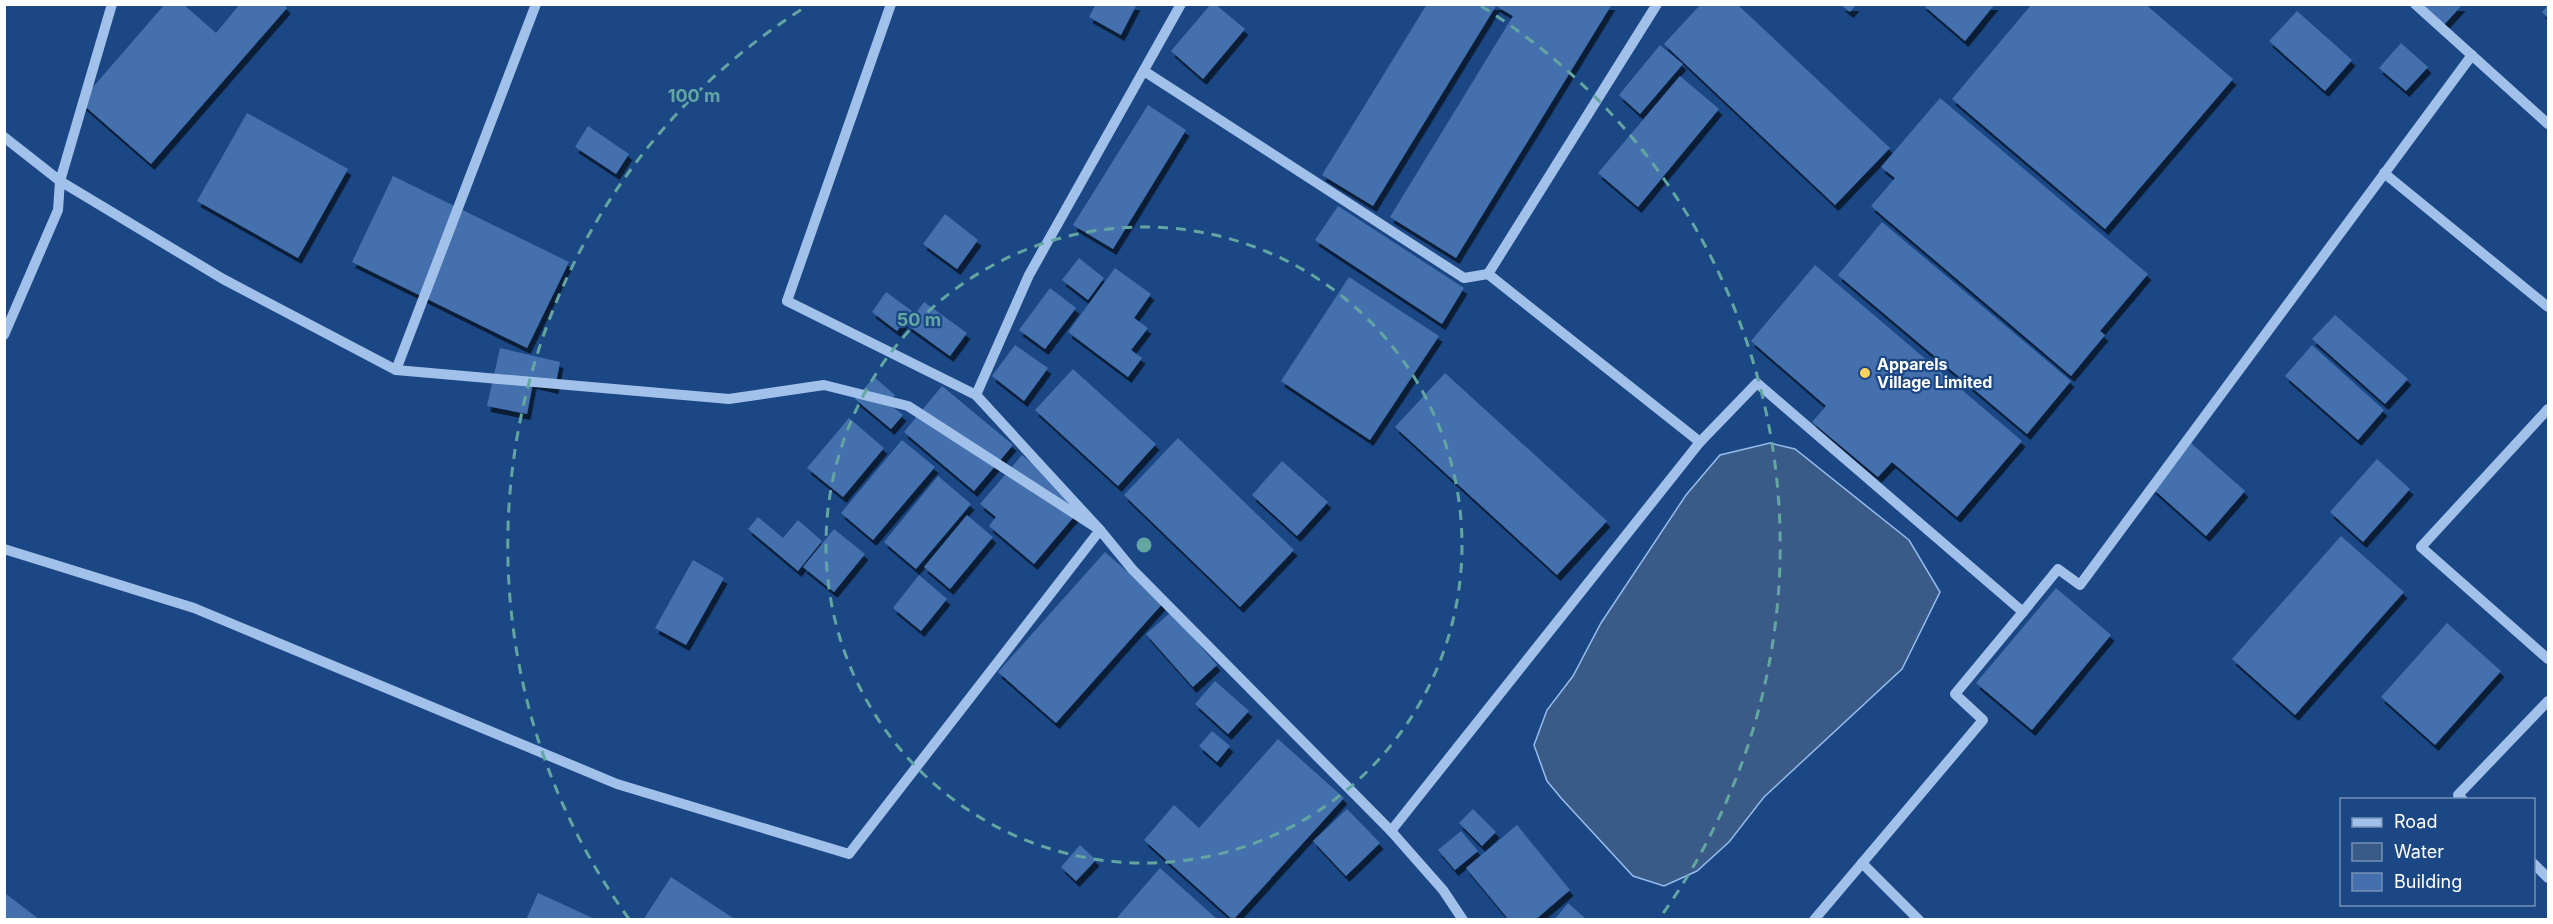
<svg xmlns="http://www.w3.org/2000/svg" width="2553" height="924" viewBox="0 0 2553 924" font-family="Inter,sans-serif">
  <defs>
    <filter id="shadow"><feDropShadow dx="3.5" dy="6" stdDeviation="0" flood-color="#0009"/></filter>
  </defs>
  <rect width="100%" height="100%" fill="#1b4785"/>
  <!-- water -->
  <polygon fill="#3a5b88" stroke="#94bced" stroke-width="1.5" points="1770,443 1795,449 1909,540 1940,592 1902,669 1764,797 1729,842 1697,871 1664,886 1633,876 1561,798 1547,781 1534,745 1547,710 1573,676 1601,623 1686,495 1720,455"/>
  <!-- building -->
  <g fill="#4470ae" filter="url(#shadow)">
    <polygon points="165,4 183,4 216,33 240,4 284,4 287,8 151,164 80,102"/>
    <polygon points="1096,4 1137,4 1121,35 1089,17"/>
    <polygon points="1211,4 1215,4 1245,29 1203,79 1171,51"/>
    <polygon points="1427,4 1612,4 1456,258 1390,217 1513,16 1496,6 1373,206 1322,175"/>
    <polygon points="1701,4 1737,4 1890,148 1835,205 1664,44"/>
    <polygon points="1922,4 1995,4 1965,41"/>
    <polygon points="2032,4 2145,4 2233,79 2105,229 1952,99"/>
    <polygon points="1841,5 1856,5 1850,12"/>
    <polygon points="2419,5 2462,5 2443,26"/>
    <polygon points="2548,5 2548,18 2542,12"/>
    <polygon points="2297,11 2352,60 2325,91 2269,41"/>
    <polygon points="2401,43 2428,67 2406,91 2379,68"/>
    <polygon points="1660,45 1683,64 1640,114 1619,95"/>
    <polygon points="1680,76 1719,109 1638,207 1598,173"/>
    <polygon points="1940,98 2148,274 2100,331 2105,335 2071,376 1871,206 1895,178 1881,167"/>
    <polygon points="1148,105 1186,130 1113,249 1073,225"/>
    <polygon points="247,113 348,169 298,258 197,201"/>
    <polygon points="588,126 629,154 616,174 575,147"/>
    <polygon points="393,176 569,262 527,348 352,262"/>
    <polygon points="1338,206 1464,288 1442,324 1315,240"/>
    <polygon points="945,214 978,240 957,269 923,244"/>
    <polygon points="1882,222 2071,381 2027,434 1838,275"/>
    <polygon points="1079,258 1104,278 1088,300 1062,280"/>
    <polygon points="1815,265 2022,441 1957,517 1892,462 1878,477 1812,422 1826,406 1751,341"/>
    <polygon points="1115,268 1151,294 1134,318 1148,328 1131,350 1142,358 1128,377 1068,332"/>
    <polygon points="1349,277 1439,336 1370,440 1281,381"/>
    <polygon points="1050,288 1076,308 1045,349 1019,330"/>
    <polygon points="886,292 912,311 897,331 872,312"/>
    <polygon points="924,302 967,333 950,356 907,325"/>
    <polygon points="2335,315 2408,379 2385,404 2312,339"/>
    <polygon points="1015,345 1048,368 1024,401 992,376"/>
    <polygon points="2312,345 2384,410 2358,440 2285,376"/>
    <polygon points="500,348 560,362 555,388 533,383 527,414 487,406"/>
    <polygon points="1073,369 1156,444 1118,486 1035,410"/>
    <polygon points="1445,373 1607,521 1557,575 1395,427"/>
    <polygon points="874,377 895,395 888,403 903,415 891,429 855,399"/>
    <polygon points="942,386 1013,445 974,491 904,432"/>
    <polygon points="849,418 884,448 843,497 807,468"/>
    <polygon points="1178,438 1294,550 1240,607 1124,495"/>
    <polygon points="902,440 935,467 873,540 841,513"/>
    <polygon points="2191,443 2245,491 2206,536 2152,488"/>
    <polygon points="1022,455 1083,506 1034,564 989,526 996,517 980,504"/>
    <polygon points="2377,459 2410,489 2363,542 2330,512"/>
    <polygon points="1282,461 1328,502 1297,536 1252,495"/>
    <polygon points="938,476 971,504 916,569 884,542"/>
    <polygon points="967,515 993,537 950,589 924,567"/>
    <polygon points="758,517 783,538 798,520 822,541 798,571 748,529"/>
    <polygon points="834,529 865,554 834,592 803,567"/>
    <polygon points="2341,536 2404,592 2295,715 2232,659"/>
    <polygon points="1105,552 1163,603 1056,723 998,672"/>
    <polygon points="693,560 724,578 686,645 655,628"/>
    <polygon points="919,575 947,599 921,631 893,608"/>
    <polygon points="2056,588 2111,635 2032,730 1976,683"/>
    <polygon points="1171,612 1217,665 1193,687 1146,634"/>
    <polygon points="2447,623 2501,671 2435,745 2381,697"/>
    <polygon points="1215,681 1249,711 1228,734 1195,704"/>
    <polygon points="1212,731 1230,746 1217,762 1199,746"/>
    <polygon points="1278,739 1344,798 1233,920 1144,840 1174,805 1199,828"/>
    <polygon points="1347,809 1380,843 1346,876 1313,841"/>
    <polygon points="1473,809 1496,832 1482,846 1459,823"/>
    <polygon points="1517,825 1570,890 1535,920 1509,920 1466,868"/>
    <polygon points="1461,831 1478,851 1455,870 1438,850"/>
    <polygon points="1080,845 1096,860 1076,881 1061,867"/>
    <polygon points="1160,868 1218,920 1115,920"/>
    <polygon points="671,877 736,920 643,920"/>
    <polygon points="538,893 597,920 526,920"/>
    <polygon points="6,894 40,920 4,920"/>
    <polygon points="1568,903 1587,920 1554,920"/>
  </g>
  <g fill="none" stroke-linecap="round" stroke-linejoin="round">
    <!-- minor -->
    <g stroke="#a1c1eb" stroke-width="10">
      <polyline points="891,4 787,301 976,395"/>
      <polyline points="1181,4 1029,275 976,395 1100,530 1132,569 1391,831 1443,890 1463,920"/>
      <polyline points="1657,4 1488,274 1700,442 1757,383 2023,612 1955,694 1983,720 1814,920"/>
      <polyline points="2415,4 2548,124"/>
      <polyline points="1144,71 1464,278 1488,274"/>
      <polyline points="4,137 60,181 223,279 396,370 729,399 824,385 908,406 1100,530 849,854 617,784 194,608 4,549"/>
      <polyline points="2384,173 2548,307"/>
      <polyline points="4,335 58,210 60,181 112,4"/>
      <polyline points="396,370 536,4"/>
      <polyline points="2548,409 2421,547 2548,659"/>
      <polyline points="2023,612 2058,569 2080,585 2472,55"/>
      <polyline points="2463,800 2458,795 2548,701"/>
      <polyline points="1391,831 1700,442"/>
      <polyline points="1862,863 1919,920"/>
      <polyline points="2534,864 2548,878"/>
    </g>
  </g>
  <!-- distance rings -->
  <g fill="none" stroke="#63a6a1" stroke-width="3" stroke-dasharray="10 8">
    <circle cx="1144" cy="545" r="318"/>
    <path d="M629 919A636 636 0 0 1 807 6M1481 6A636 636 0 0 1 1659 919"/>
  </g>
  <!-- markers -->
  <circle fill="#fdd25d" stroke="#1b4785" stroke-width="2" cx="1865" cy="373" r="6"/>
  <g text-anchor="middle" stroke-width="4.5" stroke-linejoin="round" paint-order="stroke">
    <!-- poi labels -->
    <g font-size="16" font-weight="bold" fill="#fff" stroke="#1b4785" text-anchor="start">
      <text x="1877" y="370">Apparels<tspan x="1877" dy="18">Village Limited</tspan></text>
    </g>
  </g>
  <circle cx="1144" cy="545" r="9" fill="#63a6a1" stroke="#1b4785" stroke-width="3"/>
  <g font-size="18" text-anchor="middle" font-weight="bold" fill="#63a6a1" stroke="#1b4785" stroke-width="4.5" stroke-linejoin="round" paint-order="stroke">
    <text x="694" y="102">100 m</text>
    <text x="919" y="326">50 m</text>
  </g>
  <!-- border -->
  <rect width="2553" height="924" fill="none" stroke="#ffffff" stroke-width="12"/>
  <!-- legend -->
  <rect x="2340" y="798" width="195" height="108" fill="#1b4785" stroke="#7691b6" stroke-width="1.5"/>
  <rect x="2352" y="818" width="30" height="9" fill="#a1c1eb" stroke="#7691b6" stroke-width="1.5"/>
  <text x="2394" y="828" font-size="18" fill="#ffffff">Road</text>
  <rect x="2352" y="843" width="30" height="18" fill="#3a5b88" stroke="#7691b6" stroke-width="1.5"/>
  <text x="2394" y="858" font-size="18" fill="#ffffff">Water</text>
  <rect x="2352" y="873" width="30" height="18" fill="#4470ae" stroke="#7691b6" stroke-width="1.5"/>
  <text x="2394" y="888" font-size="18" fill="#ffffff">Building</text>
</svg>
